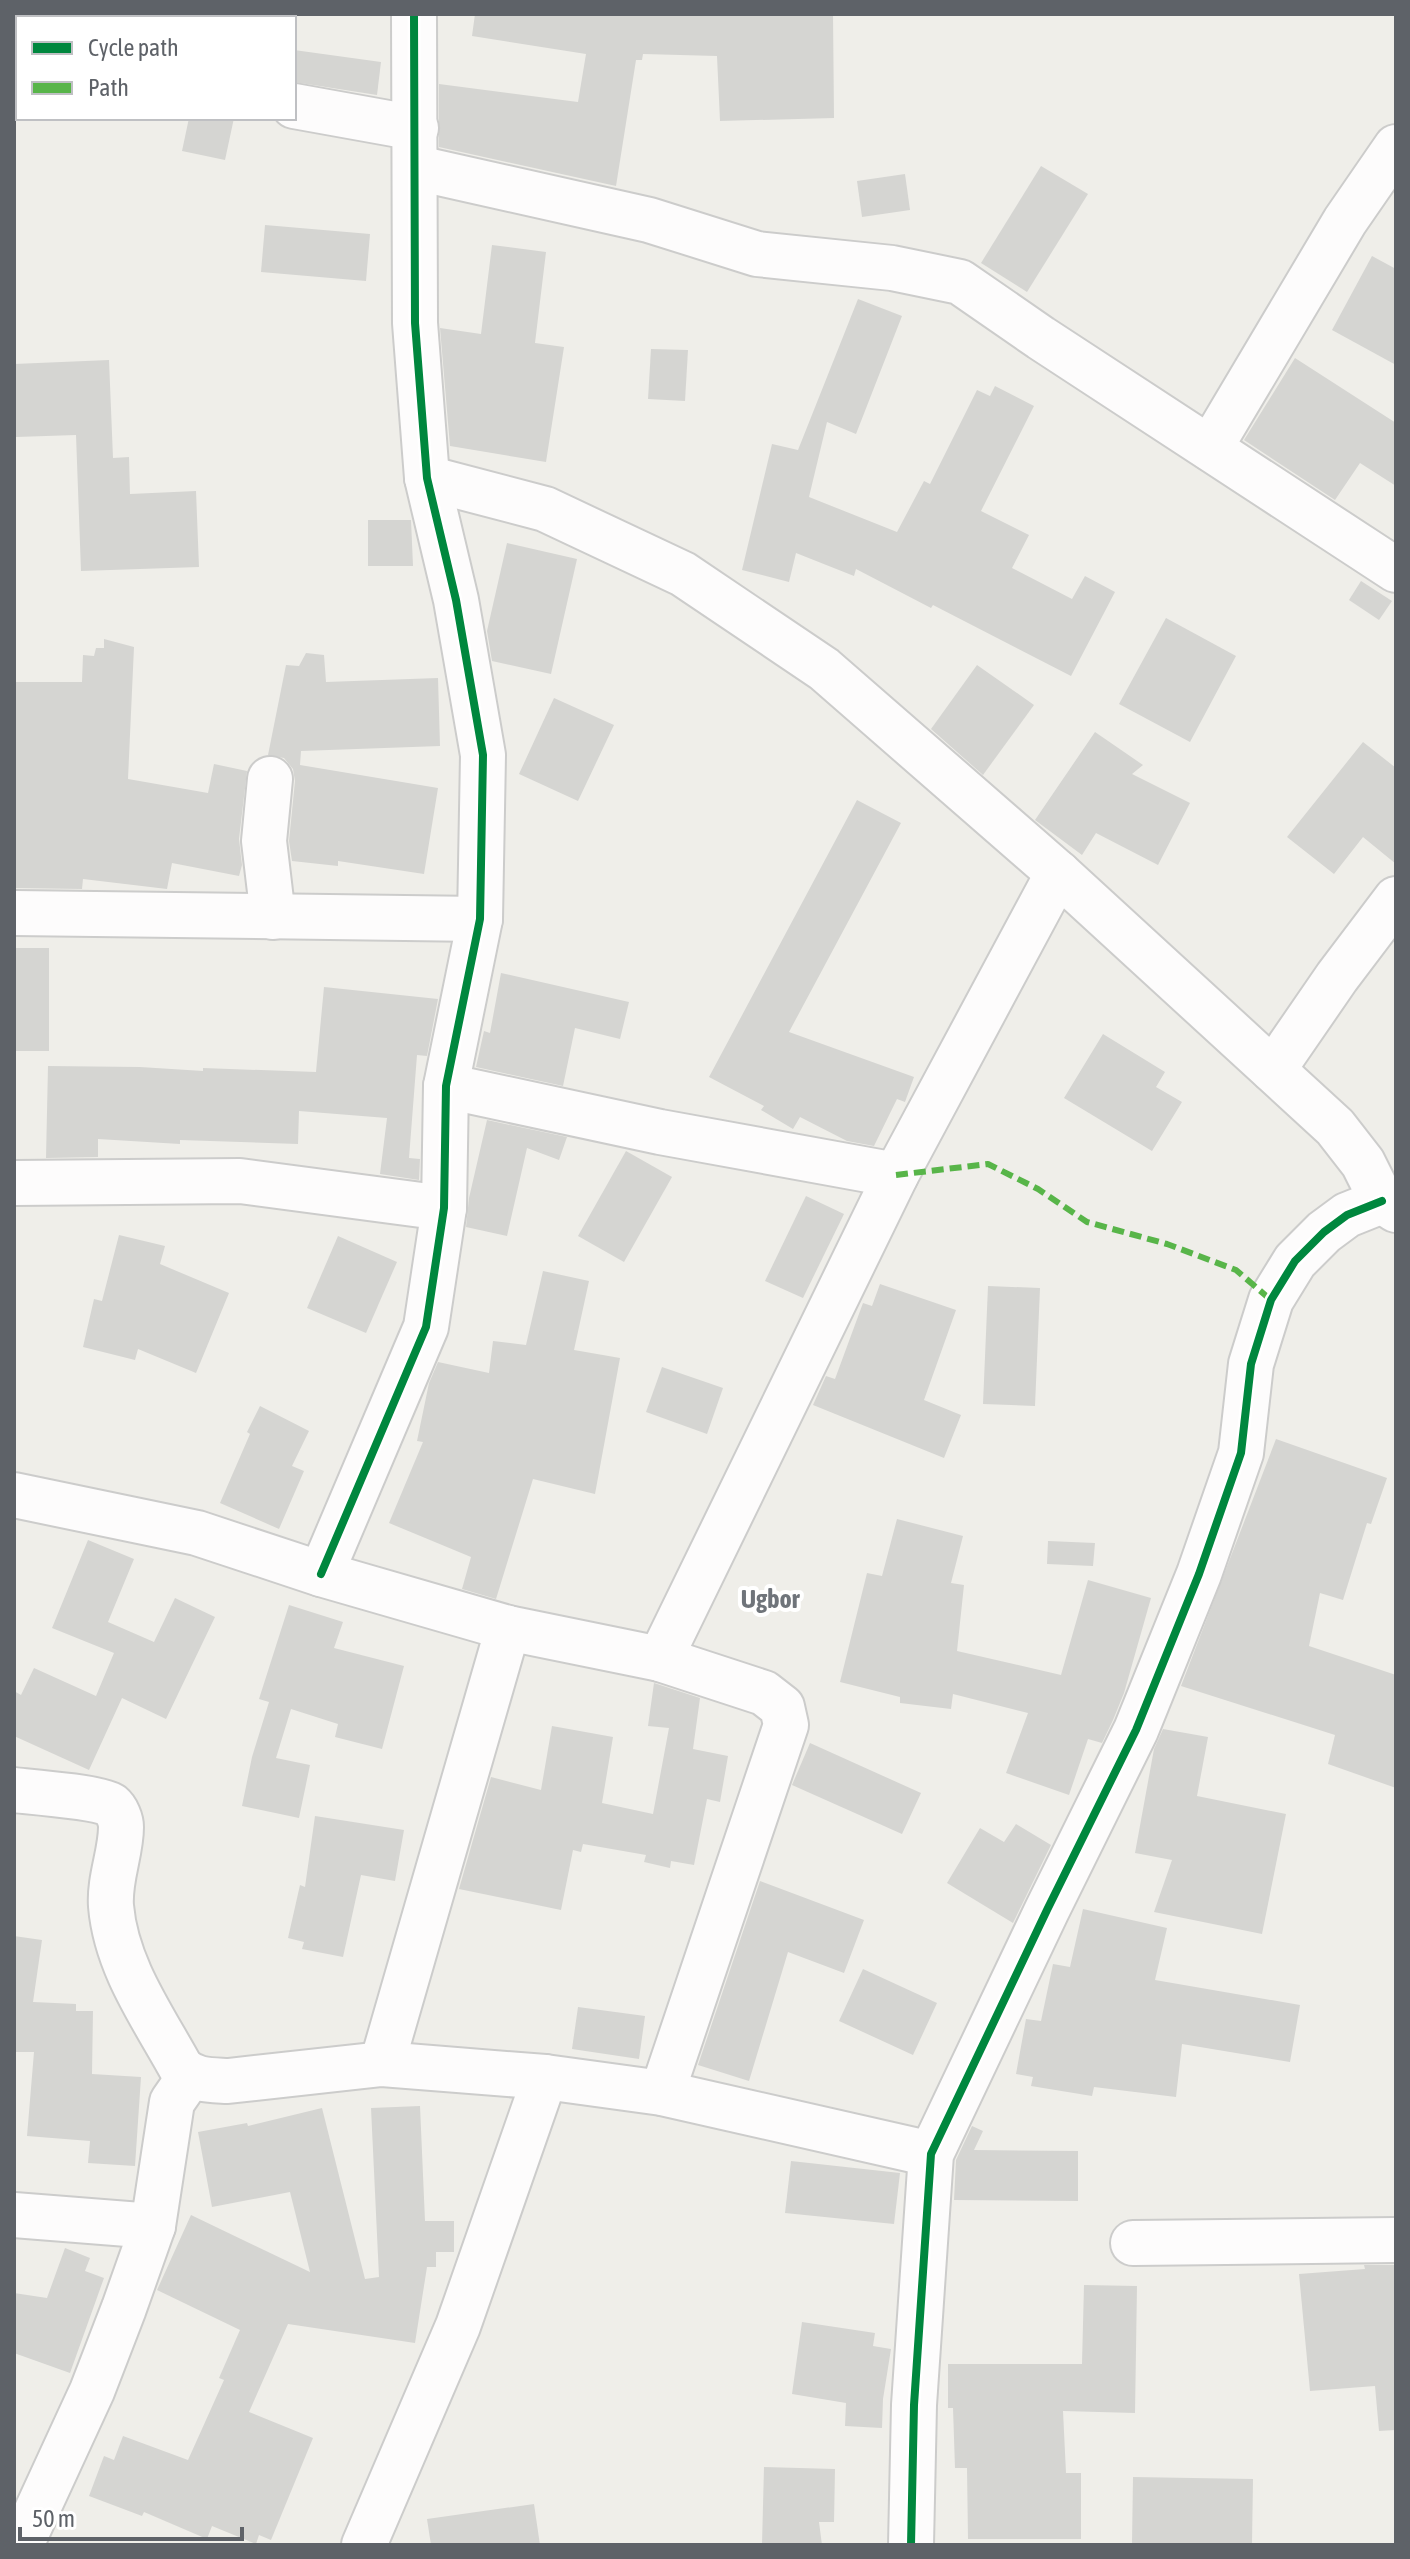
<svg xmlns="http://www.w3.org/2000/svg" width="1410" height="2559" viewBox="0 0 1410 2559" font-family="'Asap Condensed',sans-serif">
  <rect width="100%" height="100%" fill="#efeee9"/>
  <!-- building -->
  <g fill="#d5d5d2">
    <polygon points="475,14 833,14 834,118 720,121 717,56 643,54 642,60 636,60 616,186 439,147 439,84 578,102 586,54 472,36"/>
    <polygon points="294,50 381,62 377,95 294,82"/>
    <polygon points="189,118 234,118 225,160 182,151"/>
    <polygon points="1041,166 1088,194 1027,292 981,263"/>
    <polygon points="905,174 910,210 862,217 857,181"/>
    <polygon points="265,225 370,234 366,281 261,272"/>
    <polygon points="492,245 546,252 535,343 564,347 546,462 450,446 440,328 481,334"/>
    <polygon points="1372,256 1396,269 1396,365 1332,330"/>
    <polygon points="858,299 902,316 856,434 827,422 809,497 897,532 924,481 930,484 977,390 990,396 995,386 1034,406 981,511 1029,535 1012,568 1072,599 1085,576 1115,592 1071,676 933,605 931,608 856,569 854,576 796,553 789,582 742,570 772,444 798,450"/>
    <polygon points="651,349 688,350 685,401 648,399"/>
    <polygon points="1295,358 1396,423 1396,486 1360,463 1335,500 1244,440"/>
    <polygon points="109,360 113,458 129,457 130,494 196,491 199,567 81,571 76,435 16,437 14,364"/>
    <polygon points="368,520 411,520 413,566 368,566"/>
    <polygon points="507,543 577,559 551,674 492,661 487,631"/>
    <polygon points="1361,581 1392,601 1379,620 1349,600"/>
    <polygon points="1166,618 1236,656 1190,742 1119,704"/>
    <polygon points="104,639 134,647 128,779 208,793 214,764 247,771 239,839 242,865 239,876 172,863 167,889 83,879 82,889 14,888 14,682 82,682 83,655 94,656 96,648 104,648"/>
    <polygon points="306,653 324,655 326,682 438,678 440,746 301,751 300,765 438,788 424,874 338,861 338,866 292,861 289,841 295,781 293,769 284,758 268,755 286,665 299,666"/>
    <polygon points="977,665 1034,705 983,775 931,729"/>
    <polygon points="554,698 614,725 578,801 519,774"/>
    <polygon points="1095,732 1143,765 1132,774 1190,803 1158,865 1096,833 1082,855 1035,820"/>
    <polygon points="1363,742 1396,768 1396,864 1363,837 1334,874 1287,837"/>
    <polygon points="857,800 901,823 789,1032 914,1077 905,1102 897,1099 874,1146 847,1141 800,1117 793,1129 761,1110 764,1106 709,1077"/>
    <rect x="14" y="948" width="35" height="103"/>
    <polygon points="501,973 629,1002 620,1039 575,1028 563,1086 476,1067 484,1031 490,1033"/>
    <polygon points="324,987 438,999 427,1056 417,1055 409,1158 420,1159 419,1180 380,1174 387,1118 299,1111 298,1144 180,1140 180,1144 98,1139 98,1157 46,1158 48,1066 140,1067 203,1071 203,1068 316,1072"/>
    <polygon points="1103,1034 1165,1072 1156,1087 1182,1102 1152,1151 1064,1098"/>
    <polygon points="487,1120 567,1137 559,1160 527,1148 507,1236 466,1227 469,1198"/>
    <polygon points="626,1151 672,1177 624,1262 578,1236"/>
    <polygon points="806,1196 844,1214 803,1298 765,1281"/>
    <polygon points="119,1235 165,1246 160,1264 229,1293 196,1373 138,1349 135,1360 83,1347 94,1299 102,1301"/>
    <polygon points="338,1236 397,1262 366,1333 307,1308"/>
    <polygon points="543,1271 589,1281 574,1350 620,1358 595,1494 533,1479 496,1599 462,1589 471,1557 389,1523 423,1442 417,1441 429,1383 438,1362 489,1373 493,1341 526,1345"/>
    <polygon points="880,1284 956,1310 924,1400 961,1415 944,1458 813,1405 826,1376 835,1379 863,1303 872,1306"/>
    <polygon points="988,1286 1040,1288 1035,1406 983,1404"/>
    <polygon points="662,1367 723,1388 707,1434 646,1412"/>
    <polygon points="260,1406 309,1431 292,1466 304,1471 279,1529 220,1503 250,1434 247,1432"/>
    <polygon points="1276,1439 1387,1478 1371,1524 1367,1523 1343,1600 1320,1593 1309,1646 1396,1675 1396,1788 1328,1764 1335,1735 1181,1686"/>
    <polygon points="897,1519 963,1536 951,1583 964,1585 957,1651 1061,1675 1088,1580 1151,1598 1124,1693 1113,1720 1102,1743 1088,1739 1069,1795 1006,1773 1028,1713 953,1694 951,1709 900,1703 900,1697 840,1682 867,1573 882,1576"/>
    <polygon points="88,1540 134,1559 108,1622 154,1642 175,1598 215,1617 166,1719 122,1698 89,1770 14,1736 14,1691 21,1695 34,1668 96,1696 114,1653 52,1628"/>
    <polygon points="1048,1541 1095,1543 1093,1566 1047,1564"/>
    <polygon points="289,1605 343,1622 334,1648 404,1666 382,1749 335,1737 338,1724 291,1709 276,1758 310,1765 299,1818 242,1806 252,1757 269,1702 259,1699"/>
    <polygon points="654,1683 700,1698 693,1749 728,1756 720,1802 707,1799 694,1865 671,1861 670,1868 644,1862 646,1855 583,1844 581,1852 573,1850 561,1910 459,1889 491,1777 541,1790 552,1726 613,1737 602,1803 653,1814 669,1728 648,1726"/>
    <polygon points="1163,1729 1208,1737 1197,1796 1286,1814 1262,1934 1154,1912 1172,1860 1135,1853 1154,1749"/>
    <polygon points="810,1743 921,1793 902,1834 792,1785"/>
    <polygon points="315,1816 404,1830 395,1881 361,1875 343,1957 302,1949 304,1942 288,1938 300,1885 305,1887"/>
    <polygon points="1016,1824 1051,1845 1013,1923 947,1883 980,1828 1004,1842"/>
    <polygon points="760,1881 864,1920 844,1973 788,1952 749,2081 698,2065"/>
    <polygon points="1083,1909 1167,1928 1155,1980 1300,2005 1290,2062 1182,2044 1176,2097 1094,2087 1092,2096 1031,2086 1033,2077 1016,2074 1026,2019 1041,2021 1053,1964 1070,1967"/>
    <polygon points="14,1936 42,1940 33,2002 76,2004 76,2011 93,2011 92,2074 141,2077 135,2166 88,2163 90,2141 27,2136 34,2052 14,2052"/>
    <polygon points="863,1969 937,2003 913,2055 839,2021"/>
    <polygon points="578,2007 645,2016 639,2059 572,2049"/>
    <polygon points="420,2106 425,2221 454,2221 454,2252 436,2252 436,2267 427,2267 415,2343 288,2324 249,2412 313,2438 271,2540 259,2535 256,2544 212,2526 207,2539 144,2512 142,2516 89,2496 104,2456 114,2460 123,2436 188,2460 224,2380 219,2378 240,2330 157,2290 191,2215 310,2272 290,2192 212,2207 198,2132 247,2123 248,2126 322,2108 365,2279 379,2277 371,2108"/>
    <polygon points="972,2126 983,2131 974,2150 1078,2151 1078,2201 954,2200 956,2160"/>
    <polygon points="791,2161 900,2173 894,2224 785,2213"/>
    <polygon points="65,2248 90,2258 85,2271 104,2278 70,2373 14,2353 14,2293 47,2298"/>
    <polygon points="1364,2265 1396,2265 1396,2430 1379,2431 1375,2386 1310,2391 1299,2274 1365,2269"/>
    <polygon points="1084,2285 1137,2286 1135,2413 1063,2411 1066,2473 1081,2473 1081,2539 968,2539 967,2468 955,2468 953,2408 948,2408 948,2364 1082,2364"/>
    <polygon points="802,2322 875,2333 873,2346 891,2349 883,2399 882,2428 845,2426 846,2403 792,2394"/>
    <polygon points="764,2467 835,2469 834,2522 819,2522 822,2545 762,2545"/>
    <polygon points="1133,2477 1253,2479 1252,2545 1132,2545"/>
    <polygon points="534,2504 540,2545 431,2545 427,2519"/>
  </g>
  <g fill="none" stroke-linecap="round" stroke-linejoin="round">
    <!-- minor casing -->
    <g stroke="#cccccb" stroke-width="48">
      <g id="minor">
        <polyline points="294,106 416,128"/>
        <polyline points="417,168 649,220 757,254 892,268 960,282 1041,338 1396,570"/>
        <polyline points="1210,448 1345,221 1396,147"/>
        <polyline points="427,478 545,509 683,574 824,669 1058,873 1335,1127 1363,1163 1382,1201 1396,1210"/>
        <polyline points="270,779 264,841 273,917"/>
        <polyline points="14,913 480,919"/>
        <polyline points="1273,1070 1337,977 1396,899"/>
        <polyline points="446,1086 660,1132 896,1175"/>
        <polyline points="14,1183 240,1181 444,1208"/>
        <polyline points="14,1495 197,1533 321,1574 508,1628 660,1659 764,1693 782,1707 786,1725 662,2093"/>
        <polyline points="321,1574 426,1327 444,1208 446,1086 480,919 483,755 456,600 427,478 415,323 414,14"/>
        <polyline points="660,1659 896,1175 1058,873"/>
        <path d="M14 1790C33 1792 97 1797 111 1805 117 1810 121 1820 121 1827 121 1853 109 1879 111 1906 116 1966 153 2017 181 2068 195 2081 209 2080 228 2081L382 2064 545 2077 662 2093 931 2154"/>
        <polyline points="382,2064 508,1628"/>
        <polyline points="14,2215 153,2226"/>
        <polyline points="1133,2243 1396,2240"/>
        <polyline points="21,2545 92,2391 124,2308 153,2226 172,2102 190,2076"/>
        <polyline points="364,2545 458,2326 545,2077"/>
        <polyline points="911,2545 914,2405 931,2154 1047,1910 1136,1730 1199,1574 1241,1453 1251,1364 1271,1300 1295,1261 1324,1232 1347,1215 1382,1201"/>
      </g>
    </g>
    <!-- minor -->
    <use href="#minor" stroke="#fdfcfc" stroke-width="44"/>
    <!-- quiet -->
    <polyline stroke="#58b549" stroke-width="6" stroke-dasharray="12 6" stroke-linecap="butt" points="896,1175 988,1164 1038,1189 1087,1222 1167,1244 1236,1270 1271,1300"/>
    <!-- cycleway casing -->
    <g stroke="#fff" stroke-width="13">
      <g id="cycleway">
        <polyline points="321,1574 426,1327 444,1208 446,1086 480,919 483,755 456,600 427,478 415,323 414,14"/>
        <polyline points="911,2545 914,2405 931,2154 1047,1910 1136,1730 1199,1574 1241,1453 1251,1364 1271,1300 1295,1261 1324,1232 1347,1215 1382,1201"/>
      </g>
    </g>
    <!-- cycleway -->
    <use href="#cycleway" stroke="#00873e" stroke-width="8"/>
  </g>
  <g text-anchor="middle" stroke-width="8" stroke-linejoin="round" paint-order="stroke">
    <!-- quarter labels -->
    <g font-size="26" font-weight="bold" fill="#6f747a" stroke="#fff">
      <text x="770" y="1608">Ugbor</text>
    </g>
  </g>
  <!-- border -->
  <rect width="1410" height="2559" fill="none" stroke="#5e6268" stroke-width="32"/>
  <!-- legend -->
  <rect x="16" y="16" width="280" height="104" fill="#ffffff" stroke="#bfc0c3" stroke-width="2"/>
  <rect x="32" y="42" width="40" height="12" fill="#00873e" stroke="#bfc0c3" stroke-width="2"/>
  <text x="88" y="56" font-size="24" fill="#5e6268">Cycle path</text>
  <rect x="32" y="82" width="40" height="12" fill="#58b549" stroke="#bfc0c3" stroke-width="2"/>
  <text x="88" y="96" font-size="24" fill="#5e6268">Path</text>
  <!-- scale -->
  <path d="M20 2527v12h222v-12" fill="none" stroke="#5e6268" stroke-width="4"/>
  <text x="32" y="2527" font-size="24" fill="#5e6268" stroke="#ffffff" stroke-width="6" paint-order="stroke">50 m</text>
</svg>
